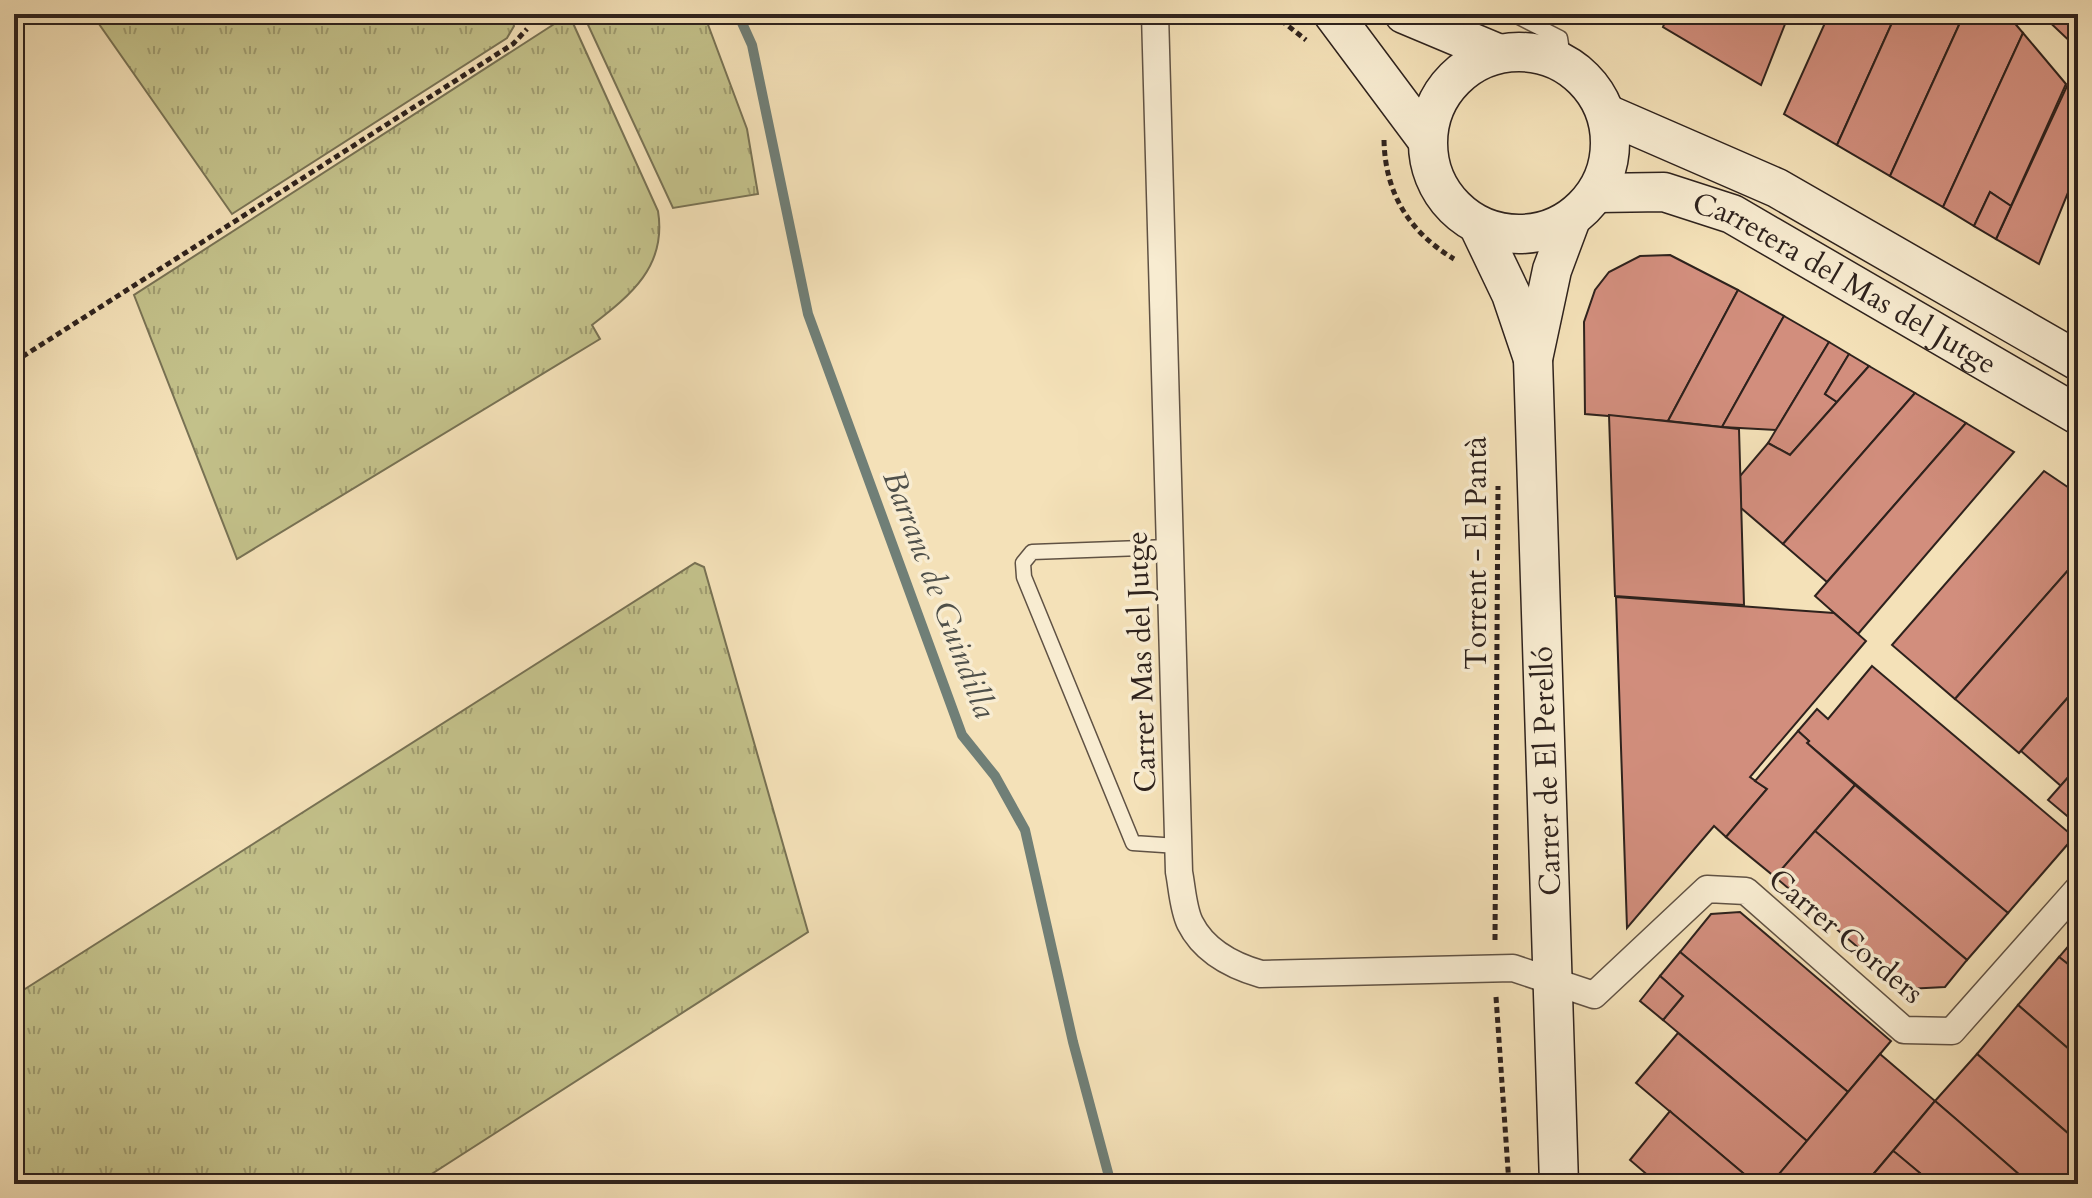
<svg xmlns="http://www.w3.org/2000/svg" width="2092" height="1198" viewBox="0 0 2092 1198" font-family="Cardo,serif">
  <defs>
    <pattern id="grass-tufts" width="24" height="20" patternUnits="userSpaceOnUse" patternTransform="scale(2)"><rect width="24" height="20" fill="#c3c18a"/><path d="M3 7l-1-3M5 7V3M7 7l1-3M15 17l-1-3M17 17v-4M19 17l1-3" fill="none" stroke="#9f9c70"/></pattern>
  </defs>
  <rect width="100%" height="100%" fill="#f4e1b8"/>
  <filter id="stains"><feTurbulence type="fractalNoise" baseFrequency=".0025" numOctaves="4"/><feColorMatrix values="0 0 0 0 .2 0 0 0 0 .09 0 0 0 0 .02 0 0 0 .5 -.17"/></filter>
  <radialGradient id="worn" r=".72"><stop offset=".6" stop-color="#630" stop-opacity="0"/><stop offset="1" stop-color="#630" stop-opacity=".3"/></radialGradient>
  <!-- grass -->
  <g fill="url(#grass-tufts)" stroke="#787254" stroke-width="2">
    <polygon points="92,14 511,14 514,26 507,38 232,214"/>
    <polygon points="583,14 704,14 747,129 758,194 673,208"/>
    <path d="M562 19 572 21 658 211C667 266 631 295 592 325L600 339 237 559 134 295Z"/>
    <polygon points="695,563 704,567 808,932 416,1184 16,1184 14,996"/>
  </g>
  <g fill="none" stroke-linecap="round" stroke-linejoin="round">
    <!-- stream -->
    <polyline stroke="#707f77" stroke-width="10" points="738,14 752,45 808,314 962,735 995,776 1025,830 1073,1042 1111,1184"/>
  </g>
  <!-- building -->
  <g fill="#d28e7d" stroke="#2e221d" stroke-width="2">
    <polygon points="1668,14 1789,14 1761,85 1663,27"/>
    <polygon points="1829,14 1896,14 1837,145 1784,114"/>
    <polygon points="1896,14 1964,14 1890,176 1837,145"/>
    <polygon points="1964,14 2007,14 2023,33 1943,207 1890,176"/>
    <polygon points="2078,14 2078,49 2042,15 2043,14"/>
    <polygon points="2023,33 2066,84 2011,206 1990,192 1974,226 1943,207"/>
    <polygon points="2074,71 2078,75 2078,168 2039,264 1996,239"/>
    <polygon points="1990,192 2011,206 1996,239 1974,226"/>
    <polygon points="1670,255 1738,290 1668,421 1585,414 1584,322 1595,290 1609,272 1640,256"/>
    <polygon points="1738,290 1784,316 1722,427 1668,421"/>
    <polygon points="1784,316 1829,342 1776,430 1722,427"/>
    <polygon points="1829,342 1849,354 1825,394 1837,402 1790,455 1768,443"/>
    <polygon points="1849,354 1869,366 1837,402 1825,394"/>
    <polygon points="1869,366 1915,393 1783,544 1741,508 1740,476 1768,443 1790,455"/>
    <polygon points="1915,393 1966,423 1827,582 1783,544"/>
    <polygon points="1609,415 1739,429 1744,605 1615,596"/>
    <polygon points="1966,423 2014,452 1858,634 1815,596"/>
    <polygon points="2044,471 2078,494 2078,559 1955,699 1892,645"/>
    <polygon points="2078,559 2078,686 2019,753 1955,699"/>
    <polygon points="1616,597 1834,613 1866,641 1750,777 1767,789 1726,837 1714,826 1627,928"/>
    <polygon points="1872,666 2074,837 2008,913 1807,743 1809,741 1798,731 1817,709 1828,719"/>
    <polygon points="2078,686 2078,766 2061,786 2021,751"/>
    <polygon points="1798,731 1809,741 1807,743 1855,785 1775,877 1726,837 1767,789 1755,781"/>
    <polygon points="2078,766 2078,825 2048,800"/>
    <polygon points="1855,785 2008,913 1967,960 1815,831"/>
    <polygon points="1815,831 1967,960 1945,987 1907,989 1775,877"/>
    <polygon points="1740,912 1891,1041 1848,1092 1680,952 1711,914"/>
    <polygon points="2078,935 2078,972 2059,957"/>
    <polygon points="1680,952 1848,1092 1807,1141 1663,1020 1683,996 1660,976"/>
    <polygon points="2059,957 2078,972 2078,1057 2018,1005"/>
    <polygon points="1660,976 1683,996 1663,1020 1640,1001"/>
    <polygon points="2018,1005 2078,1057 2078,1142 1977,1054"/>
    <polygon points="1678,1033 1807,1141 1771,1184 1756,1184 1636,1083"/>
    <polygon points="1880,1054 1935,1101 1865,1184 1791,1184 1779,1174"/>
    <polygon points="1977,1054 2078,1142 2078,1184 2030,1184 1935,1101"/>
    <polygon points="1935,1101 1956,1119 2030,1184 1933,1184 1893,1151"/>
    <polygon points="1670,1111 1672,1113 1756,1184 1658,1184 1630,1160"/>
    <polygon points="1893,1151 1896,1153 1933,1184 1865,1184"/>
  </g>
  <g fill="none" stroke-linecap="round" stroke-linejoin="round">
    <!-- lane casing -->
    <g stroke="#605244" stroke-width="17">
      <g id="lane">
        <polyline points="1513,14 1560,38 1564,63"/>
        <polyline points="1169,547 1032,552 1023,563 1024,577 1133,843 1178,846"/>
      </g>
    </g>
    <!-- street casing -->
    <g stroke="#605244" stroke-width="29">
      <path id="street" d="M1155 14 1179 872C1182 887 1183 909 1190 923 1204 951 1233 966 1261 974L1513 968 1594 995 1707 889 1746 891 1904 1030 1952 1031 2078 889"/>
    </g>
    <!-- secondary casing -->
    <g stroke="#2e221d" stroke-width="41">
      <g id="secondary">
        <polyline points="1333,14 1427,140"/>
        <polyline points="1404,14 1497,53"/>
        <circle cx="1519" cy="143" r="91"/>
        <polyline points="1607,114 1777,188 2078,361"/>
        <path id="s1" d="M1597 193 1664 192 1732 214 2078 415"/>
        <polyline points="1478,225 1511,294 1533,359"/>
        <polyline points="1559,1184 1533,359 1552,270 1571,219"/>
      </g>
    </g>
    <!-- path -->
    <g stroke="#2e221d" stroke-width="5" stroke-dasharray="6 4" stroke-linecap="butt">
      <polyline points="1273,14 1306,40"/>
      <path d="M1384 140C1385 193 1409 232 1454 259"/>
      <polyline points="14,362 513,44 527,29"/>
      <polyline points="1495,940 1498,486"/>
      <polyline points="1496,997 1509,1184"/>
    </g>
    <!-- lane -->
    <use href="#lane" stroke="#f8ecd1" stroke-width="14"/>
    <!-- street -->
    <use href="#street" stroke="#f8ecd1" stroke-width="26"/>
    <!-- secondary -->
    <use href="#secondary" stroke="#f8ecd1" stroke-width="38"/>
  </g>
  <g text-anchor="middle" stroke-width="7" stroke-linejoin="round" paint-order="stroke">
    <!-- street labels -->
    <g font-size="30" fill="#2e221d" stroke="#f8ecd1">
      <text dy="10" stroke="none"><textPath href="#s1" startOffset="270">Carretera del Mas del Jutge</textPath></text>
      <text transform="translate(1476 553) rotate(-90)" y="10">Torrent - El Pantà</text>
      <text transform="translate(1141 662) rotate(-92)" y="10">Carrer Mas del Jutge</text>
      <text transform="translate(1546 771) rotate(-92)" y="10">Carrer de El Perelló</text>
      <text transform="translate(1846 936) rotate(40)" y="10">Carrer Corders</text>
    </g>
    <!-- water labels -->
    <g font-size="32" font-style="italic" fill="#4f504a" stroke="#f8ecd1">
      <text transform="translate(940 594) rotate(69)" y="11">Barranc de Guindilla</text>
    </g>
  </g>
  <!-- margin -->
  <rect width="2092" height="1198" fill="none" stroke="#f4e1b8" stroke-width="48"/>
  <rect x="16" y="16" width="2060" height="1166" fill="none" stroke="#2e221d" stroke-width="4"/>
  <rect x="24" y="24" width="2044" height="1150" fill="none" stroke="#2e221d" stroke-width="2"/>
  <rect width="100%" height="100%" filter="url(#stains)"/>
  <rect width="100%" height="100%" fill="url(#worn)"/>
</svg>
